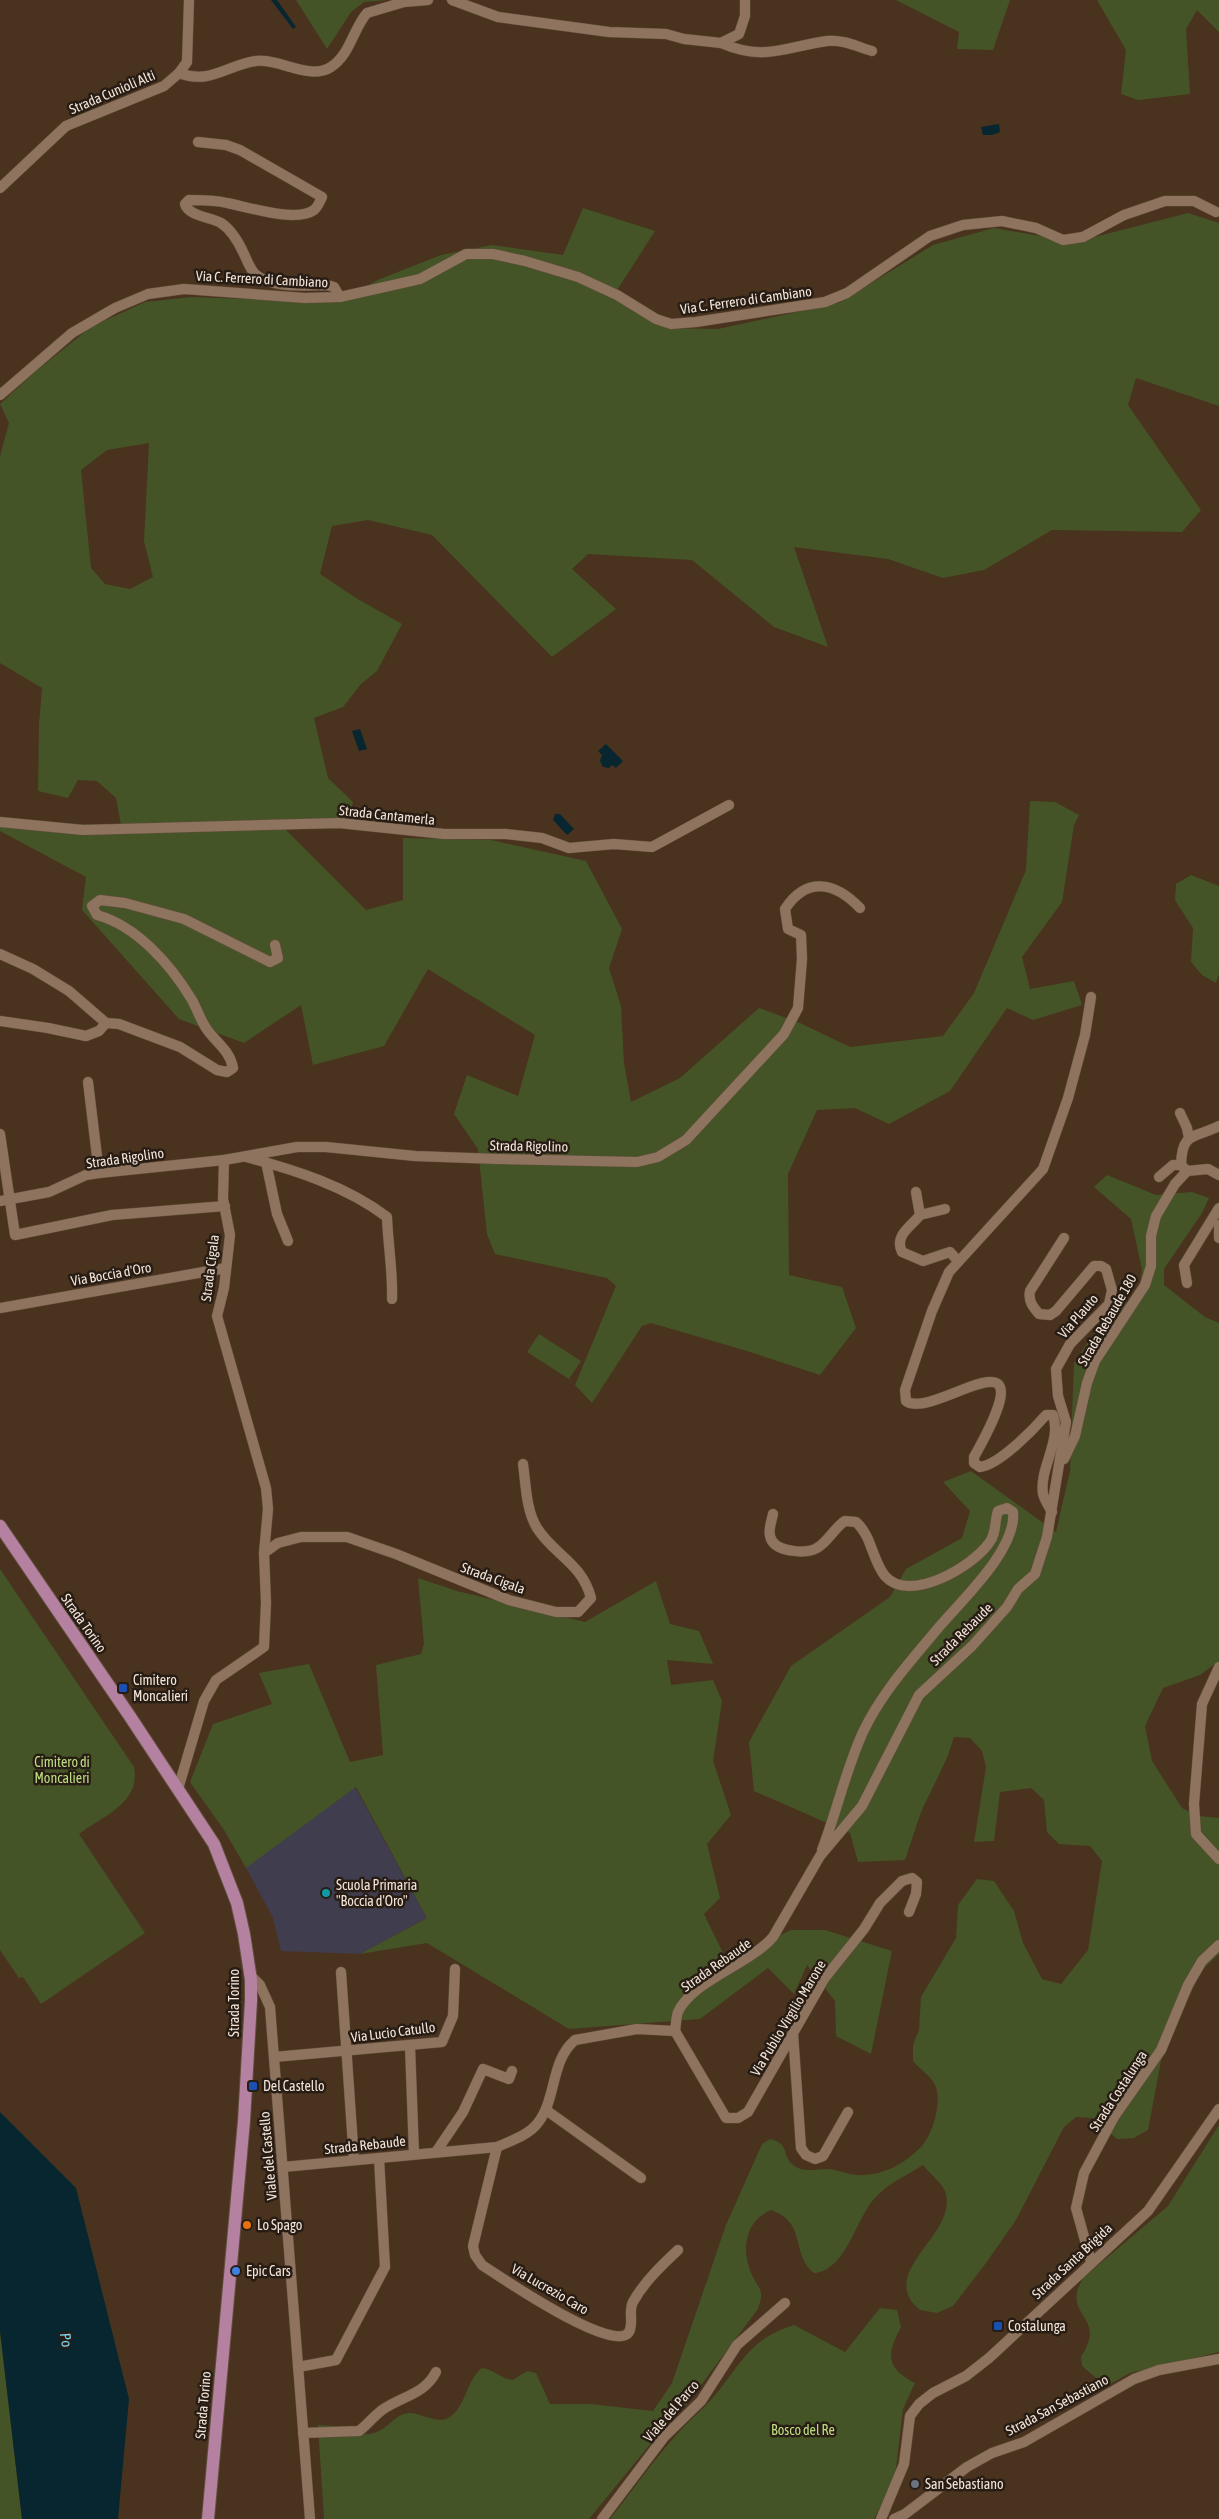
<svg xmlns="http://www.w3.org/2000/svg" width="1219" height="2519" viewBox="0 0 1219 2519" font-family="'Asap Condensed',sans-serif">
  <rect width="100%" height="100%" fill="#49321e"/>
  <!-- education -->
  <polygon fill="#403d4e" points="355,1787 427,1918 360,1954 281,1951 273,1918 246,1868 285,1836"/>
  <!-- green -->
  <g fill="#455426" fill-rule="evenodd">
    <polygon points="296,0 388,0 364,2 351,12 327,49"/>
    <polygon points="896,0 1010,0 993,50 957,49 959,32"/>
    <polygon points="1097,0 1219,0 1219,32 1197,10 1186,29 1190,94 1138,100 1121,94 1126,50"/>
    <path d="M583 208 655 231 612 298 667 328 718 329 839 303 933 245 994 228 1075 242 1188 213 1219 223V406L1136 378 1128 405 1201 510 1182 532 1052 530 984 570 943 578 888 559 794 547 828 647 774 627 692 560 588 554 572 569 616 609 552 657 432 535 368 520 332 526 320 574 356 598 402 624 377 671 361 684 343 707 314 718 328 778 353 802 349 820 279 823 366 910 403 900V838L491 840 586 861 622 929 609 968 621 1006 624 1063 631 1102 680 1078 759 1008 800 1023 850 1047 943 1036 974 993 1026 870 1030 801 1055 802 1079 815 1074 825 1062 902 1022 957 1030 989 1074 981 1082 1005 1033 1020 1007 1008 950 1091 889 1124 855 1108 817 1110 788 1174 789 1275 842 1287 856 1328 820 1375 747 1351 651 1323 642 1326 592 1403 575 1385 616 1286 607 1278 495 1254 487 1234 478 1149 454 1114 467 1075 518 1096 535 1035 428 969 384 1046 313 1065 301 1005 244 1043 179 1019 82 910 86 877 0 831V817L42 823 121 825 116 798 97 781 78 780 68 798 38 791 39 724 42 688 0 663V456L9 423 0 404 35 372 91 327 145 302 191 297 335 302 380 279 441 255 492 245 563 255ZM149 443 144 541 153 577 130 589 105 584 91 568 81 470 107 450Z"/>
    <polygon points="1191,875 1219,886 1219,974 1216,983 1202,975 1191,962 1193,928 1175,900 1176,884"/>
    <path d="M1107 1175 1156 1195 1192 1192 1209 1198 1202 1213 1164 1269V1285L1205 1317 1219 1323V1664H1215L1200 1675 1163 1688 1145 1726 1152 1761 1182 1808 1199 1816 1219 1818V1954L1203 1969 1164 2045 1148 2130 1134 2138 1117 2139 1092 2118 1076 2117 1064 2127 1016 2220 986 2263 953 2306 937 2313 920 2310C917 2307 912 2303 910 2299 890 2264 959 2230 945 2191 941 2182 929 2173 923 2165 907 2175 887 2184 875 2198 856 2218 846 2271 814 2273 790 2254 808 2223 771 2210 743 2222 741 2253 753 2277 755 2282 761 2288 761 2294 762 2299 759 2304 758 2309L689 2401 670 2420 589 2519H324L318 2425C325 2426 335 2425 341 2427 353 2431 360 2437 374 2433 388 2429 396 2413 410 2413 422 2413 436 2424 448 2418 466 2408 466 2380 482 2368 494 2369 501 2379 513 2380L527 2371 536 2373 550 2404H591L653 2411 672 2383 726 2225 762 2144 770 2139C791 2144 781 2155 793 2165 804 2174 818 2168 830 2169 841 2171 853 2176 864 2175 885 2174 903 2164 918 2150 932 2139 944 2099 934 2083 929 2075 919 2068 913 2061V2045L919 2030 921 1997 956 1938 958 1905 977 1879 994 1881 1014 1911 1023 1943 1042 1979 1061 1984 1088 1950 1102 1861 1090 1846 1059 1844 1047 1832 1044 1800 1031 1788 1000 1792 994 1841 974 1842 986 1767 982 1751 970 1738 954 1737 947 1758 921 1812 905 1860 858 1862 850 1833 754 1791 749 1742 791 1666 890 1597 906 1569 962 1538 970 1511 943 1482 971 1471 1056 1532 1070 1471 1074 1363 1102 1321 1130 1300 1140 1286 1142 1269 1131 1219 1094 1187Z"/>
    <polygon points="539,1334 581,1361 569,1379 527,1352"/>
    <path d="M0 1569 134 1767C141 1803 104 1815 79 1834L145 1933 41 2004 23 1977 19 1978 0 1950Z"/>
    <polygon points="418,1578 457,1591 585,1622 656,1581 670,1624 699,1631 713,1664 667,1660 671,1685 713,1680 722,1701 713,1761 731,1815 707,1844 720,1898 704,1914 727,1961 791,1930 825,1930 892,1951 871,2054 836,2036 835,2001 807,1965 794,1994 768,1968 700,2019 569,2029 427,1943 360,1954 427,1918 356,1787 246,1868 224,1830 190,1782 213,1724 272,1704 259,1673 309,1664 350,1762 383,1755 376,1665 421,1654 424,1644"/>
    <path d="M1219 2125V2352L1130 2373 1110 2384 1102 2383 1082 2366 1081 2357C1105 2320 1072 2318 1077 2292 1078 2288 1081 2282 1083 2278L1168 2206Z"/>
    <path d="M880 2308 897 2310 901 2327C886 2355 886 2368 915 2383L903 2409 895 2477 874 2519H610C633 2490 654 2459 679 2432 690 2419 705 2408 716 2394 742 2362 751 2338 794 2325L845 2352Z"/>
    <polygon points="0,2331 22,2519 0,2519"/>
  </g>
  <!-- water -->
  <g fill="#08262f">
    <polygon points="271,0 277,0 296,27 293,29"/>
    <polygon points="999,124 1000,132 992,135 983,135 981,127"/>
    <polygon points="360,729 367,749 359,751 352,731"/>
    <polygon points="606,744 623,761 616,768 612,765 609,768 603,767 600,761 602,755 598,751"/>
    <polygon points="555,814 560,814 574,829 567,835 553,820"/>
    <polygon points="0,2112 76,2188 129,2399 118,2519 22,2519 0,2331"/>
  </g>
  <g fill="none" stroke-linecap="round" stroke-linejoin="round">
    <!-- minor casing -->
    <g stroke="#624e3d" stroke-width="11">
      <g id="minor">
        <polyline points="452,0 498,17 609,32 666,34 684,39 721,43 739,34 745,16 745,0"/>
        <path d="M721 43C765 62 784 47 827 41 842 39 858 47 872 51"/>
        <path d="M179 73C210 85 227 65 256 61 279 58 310 81 331 67 350 55 353 29 367 13L404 2 428 0"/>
        <path d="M198 142 226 145 240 150 322 197C320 201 318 207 314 210 296 223 248 207 227 203 215 200 201 200 189 200L185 204C188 216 211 217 221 223 232 230 239 243 244 254 247 260 250 269 255 274 272 289 306 285 327 285L334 287 340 297"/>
        <polyline points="0,188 66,126 164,86 179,73 187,62 189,0"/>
        <polyline points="0,395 72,333 115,308 148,294 184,289 305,298 340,297 420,279 466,254 493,254 525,261 578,277 617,295 656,319 671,324 696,322 825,302 847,293 930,236 963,225 1002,221 1036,228 1063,240 1083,237 1124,215 1165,201 1194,201 1216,212"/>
        <polyline points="0,822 83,830 339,823 444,834 506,834 542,838 569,848 614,844 652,847 729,805"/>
        <path d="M0 954 33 969 69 991 106 1023 119 1024 180 1047 217 1070 227 1072 233 1068C230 1050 215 1042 206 1028 200 1019 197 1009 192 1000 171 965 137 926 97 915L92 906 100 900 125 903 184 919 270 962 278 958 275 945"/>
        <polyline points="0,1021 48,1028 86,1036 99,1031 106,1023"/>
        <polyline points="88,1082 99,1173"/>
        <polyline points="1180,1113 1187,1128 1189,1138"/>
        <polyline points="0,1134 15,1235 112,1215 225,1206"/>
        <path d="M246 1157C295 1170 346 1186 387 1217 388 1245 393 1272 392 1299"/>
        <polyline points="224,1160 223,1199 230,1235 224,1288 217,1316 266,1488 268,1509 264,1553"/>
        <polyline points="266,1162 277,1214 288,1241"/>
        <polyline points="1187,1171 1208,1169 1219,1175"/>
        <polyline points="1159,1177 1173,1165 1181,1165"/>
        <path d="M916 1192 920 1215C911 1227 894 1235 902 1252L923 1261 950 1252 958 1261"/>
        <path d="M0 1201 49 1192 86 1175 99 1173 224 1160 297 1147H326L415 1156 497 1159 637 1162 658 1157 686 1140 784 1034 798 1008 802 959 801 935 788 929 785 909C807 876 835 882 860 908"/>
        <polyline points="920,1215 945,1209"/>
        <polyline points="1219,1225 1219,1238"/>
        <polyline points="1187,1283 1184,1265 1219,1208"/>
        <polyline points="0,1308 226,1268"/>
        <path d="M1064 1459 1075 1436 1087 1383 1095 1361 1145 1285 1151 1266V1236L1156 1216 1175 1184 1187 1171 1181 1165C1182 1131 1194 1139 1219 1126"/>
        <path d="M1052 1512C1049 1507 1045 1501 1043 1494 1039 1468 1062 1441 1053 1415H1046C1033 1430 999 1465 980 1467L974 1463V1457C1054 1315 933 1422 906 1401L905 1390 932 1311 949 1272 1043 1169 1068 1098 1085 1035 1091 997"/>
        <path d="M773 1514C771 1523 767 1533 772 1541 779 1552 807 1554 817 1548 828 1542 834 1528 845 1521L856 1522C872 1536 872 1560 885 1576 909 1604 972 1567 989 1543 997 1533 994 1522 998 1511L1007 1508 1013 1512C1017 1549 962 1600 939 1627 911 1661 882 1692 863 1732 846 1769 837 1811 822 1850"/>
        <polyline points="1219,1667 1202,1704 1194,1804 1196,1834 1219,1859"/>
        <path d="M178 1789 204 1701 216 1680 264 1647 266 1603 264 1553 278 1543 301 1537H347L396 1554 509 1600 556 1612H578L591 1598C582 1563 554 1555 537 1528 526 1510 526 1485 523 1464"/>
        <polyline points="341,1972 354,2160"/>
        <polyline points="251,1976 260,1985 270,2007 310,2519"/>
        <polyline points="675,2031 726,2118 738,2118 748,2112 824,1979 864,1929 880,1903 902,1881 912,1878 917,1882 916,1894 909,1912"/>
        <polyline points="793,2033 801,2148 806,2155 815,2159 823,2156 848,2112"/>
        <polyline points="410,2046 414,2154"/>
        <polyline points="274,2057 442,2042 453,2016 455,1969"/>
        <polyline points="546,2110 641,2178"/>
        <path d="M497 2147 473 2246 475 2255 482 2265C499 2276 614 2355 629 2332 634 2323 628 2311 633 2302 644 2282 662 2265 678 2250"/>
        <polyline points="436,2152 463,2112 483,2069 509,2079 512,2071"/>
        <path d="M283 2167 497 2147C510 2141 527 2136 537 2124 557 2100 550 2061 575 2040L637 2029 675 2031C676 2025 676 2017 678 2012 692 1981 750 1964 773 1937L820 1856 862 1806 919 1695 972 1646 1007 1607 1018 1589 1035 1574 1047 1537 1066 1422 1058 1396 1056 1369 1070 1344 1109 1304 1112 1290 1106 1269 1101 1266H1094L1056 1311 1050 1315 1039 1314C1033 1307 1028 1301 1030 1291L1064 1238"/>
        <polyline points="1091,2262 1076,2208 1084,2173 1114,2117 1161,2050 1188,1985 1202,1961 1219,1945"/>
        <polyline points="298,2367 336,2360 385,2267 379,2158"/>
        <path d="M303 2433 359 2431C367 2425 374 2416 382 2410 402 2396 424 2395 436 2372"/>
        <polyline points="602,2519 664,2437 701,2401 737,2345 785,2303"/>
        <polyline points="881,2519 904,2464 910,2416 919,2404 933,2393 966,2376 989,2358 1148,2211 1219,2109"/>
        <polyline points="894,2519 905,2514 967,2467 992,2453 1024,2442 1134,2379 1159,2370 1219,2359"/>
      </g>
    </g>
    <!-- major casing -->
    <g stroke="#624e3d" stroke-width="14">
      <polyline id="major" points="0,1526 129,1715 214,1844 237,1903 244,1934 251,1980 251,2001 244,2121 208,2519"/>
    </g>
    <!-- minor -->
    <use href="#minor" stroke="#8e735e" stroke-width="10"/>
    <!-- major -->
    <use href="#major" stroke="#b481a1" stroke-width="12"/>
  </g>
  <!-- markers -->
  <g fill="#1a4fb4" stroke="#271d14" stroke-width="2">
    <rect x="118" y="1683" width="10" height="10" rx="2.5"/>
    <rect x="248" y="2081" width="10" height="10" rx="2.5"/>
    <rect x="993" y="2321" width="10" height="10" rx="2.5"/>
  </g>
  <circle fill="#0f9aa8" stroke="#271d14" stroke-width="2" cx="326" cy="1893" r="5"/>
  <circle fill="#e8710a" stroke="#271d14" stroke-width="2" cx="247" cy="2225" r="5"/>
  <circle fill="#3f7fe0" stroke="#271d14" stroke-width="2" cx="236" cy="2271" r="5"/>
  <circle fill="#6b7280" stroke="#271d14" stroke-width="2" cx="915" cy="2484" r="5"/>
  <g text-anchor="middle" stroke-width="5" stroke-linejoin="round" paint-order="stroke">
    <!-- street labels -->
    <g font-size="14" fill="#f4e5d9" stroke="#271d14">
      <text transform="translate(112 92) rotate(-23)" y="5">Strada Cunioli Alti</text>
      <text transform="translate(262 279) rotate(3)" y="5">Via C. Ferrero di Cambiano</text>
      <text transform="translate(746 300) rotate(-8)" y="5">Via C. Ferrero di Cambiano</text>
      <text transform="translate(387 815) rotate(6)" y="5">Strada Cantamerla</text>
      <text transform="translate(529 1146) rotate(1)" y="5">Strada Rigolino</text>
      <text transform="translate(125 1158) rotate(-8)" y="5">Strada Rigolino</text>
      <text transform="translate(210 1268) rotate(-83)" y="5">Strada Cigala</text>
      <text transform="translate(111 1274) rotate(-10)" y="5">Via Boccia d'Oro</text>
      <text transform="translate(1078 1316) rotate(-49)" y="5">Via Plauto</text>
      <text transform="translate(1107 1320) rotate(-60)" y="5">Strada Rebaude 180</text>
      <text transform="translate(493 1578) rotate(20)" y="5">Strada Cigala</text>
      <text transform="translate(84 1623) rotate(55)" y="5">Strada Torino</text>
      <text transform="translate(961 1634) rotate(-45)" y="5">Strada Rebaude</text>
      <text transform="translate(716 1965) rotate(-35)" y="5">Strada Rebaude</text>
      <text transform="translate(234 2003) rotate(-90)" y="5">Strada Torino</text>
      <text transform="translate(788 2018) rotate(-59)" y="5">Via Publio Virgilio Marone</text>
      <text transform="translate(393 2032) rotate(-7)" y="5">Via Lucio Catullo</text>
      <text transform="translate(1118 2091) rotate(-57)" y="5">Strada Costalunga</text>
      <text transform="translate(365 2145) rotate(-6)" y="5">Strada Rebaude</text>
      <text transform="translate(268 2156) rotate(-95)" y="5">Viale del Castello</text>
      <text transform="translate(1072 2261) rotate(-43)" y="5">Strada Santa Brigida</text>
      <text transform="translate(550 2289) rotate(30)" y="5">Via Lucrezio Caro</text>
      <text transform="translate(203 2405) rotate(-85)" y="5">Strada Torino</text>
      <text transform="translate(1057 2405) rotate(-28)" y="5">Strada San Sebastiano</text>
      <text transform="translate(671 2411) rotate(-49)" y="5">Viale del Parco</text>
    </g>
    <!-- poi labels -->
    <g font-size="14" fill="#f4e5d9" stroke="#271d14" text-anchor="start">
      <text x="133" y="1685">Cimitero<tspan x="133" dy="16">Moncalieri</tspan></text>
      <text x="336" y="1890">Scuola Primaria<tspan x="336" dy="16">"Boccia d'Oro"</tspan></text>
      <text x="263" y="2091">Del Castello</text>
      <text x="257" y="2230">Lo Spago</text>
      <text x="246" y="2276">Epic Cars</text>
      <text x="1008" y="2331">Costalunga</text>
      <text x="925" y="2489">San Sebastiano</text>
    </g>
    <!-- park labels -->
    <g font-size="14" fill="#bede81" stroke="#271d14">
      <text x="62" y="1767">Cimitero di<tspan x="62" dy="16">Moncalieri</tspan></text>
      <text x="803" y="2435">Bosco del Re</text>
    </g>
    <!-- water labels -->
    <g font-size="15" font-style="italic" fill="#78d8f6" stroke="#271d14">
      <text transform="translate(66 2340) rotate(80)" y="5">Po</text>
    </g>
  </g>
</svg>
